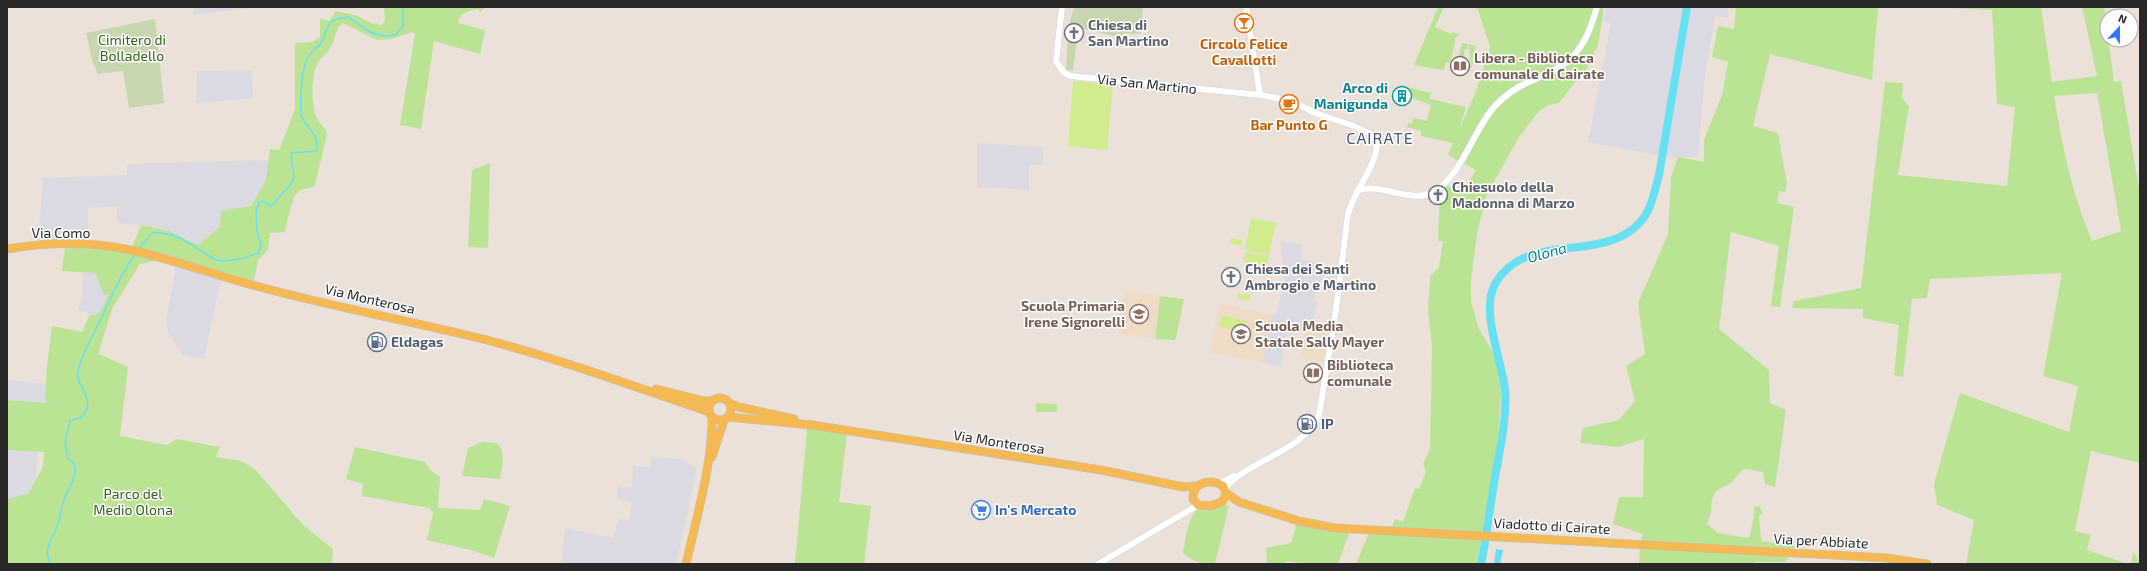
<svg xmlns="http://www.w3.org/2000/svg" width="2147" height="571" viewBox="0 0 2147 571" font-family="'Exo 2',sans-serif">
  <rect width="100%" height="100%" fill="#ebe1d9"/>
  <!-- industrial -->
  <g fill="#dbdae3">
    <polygon points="194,7 255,7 194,15"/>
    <polygon points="1607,7 1728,7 1728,18 1715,16 1705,75 1698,157 1672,158 1588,142 1611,24 1604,21"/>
    <polygon points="252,70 253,98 196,103 197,71"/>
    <polygon points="977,143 1043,147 1043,165 1029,165 1029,190 977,187"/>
    <polygon points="268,160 266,180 251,206 221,211 220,225 198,245 186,238 141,225 117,223 117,206 88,208 88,242 38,240 43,178 127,175 127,164"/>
    <polygon points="1280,241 1302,244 1301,259 1323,264 1319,293 1315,293 1313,301 1317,302 1312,327 1305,325 1305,332 1287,327 1281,367 1263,363 1271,314 1276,315 1285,280"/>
    <polygon points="177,260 221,279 204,359 182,355 168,332 166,321"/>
    <polygon points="83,272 95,273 104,294 108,295 100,313 89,316 89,313 78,310 82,295"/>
    <polygon points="7,380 46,384 45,403 7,400"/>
    <polygon points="7,450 38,452 35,484 28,495 13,499 7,499"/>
    <polygon points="651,457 681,459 697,468 676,564 561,564 565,528 614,538 618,519 629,520 632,502 617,498 618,486 632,488 633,466 650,467"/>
  </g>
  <!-- education -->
  <g fill="#eedcc7">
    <polygon points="1124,290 1160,296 1155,339 1118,333"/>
    <polygon points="1219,304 1272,314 1263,362 1210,353"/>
    <polygon points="1305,325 1328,331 1324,362 1301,358"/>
  </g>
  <!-- green -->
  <g fill="#bae493" fill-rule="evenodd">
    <path d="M384 7H486L480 12 478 9 468 11 460 16 458 23 485 30 480 54 434 41 421 129 400 125 415 34 412 32 392 39 377 40 343 23C336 27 335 39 331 47 328 53 323 56 319 61 311 71 311 104 316 116 318 123 326 126 327 134L315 185C311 190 304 187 298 192 292 196 287 223 285 232L270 233 268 250 258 260 254 281 132 247 141 225 169 231 198 245 220 226 221 211 251 206 266 180 270 149 279 150 295 109V43L312 42 320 37V18L329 21 336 11 358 16 371 23 382 25 385 20Z"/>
    <polygon points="1438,7 1444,7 1435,27 1451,34 1453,32 1460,35 1456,37 1450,63 1446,62 1444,70 1414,65"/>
    <polygon points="1477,7 1604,7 1598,45 1583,76 1580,76 1559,103 1549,105 1539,111 1519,137 1487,194 1477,233 1471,282 1471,302 1479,329 1496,357 1501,390 1498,442 1477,564 1356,564 1369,533 1389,534 1395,519 1403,522 1415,488 1419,489 1426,472 1423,464 1430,449 1432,348 1428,310 1430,276 1439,267 1443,241 1438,241 1440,189 1446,185 1462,193 1476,170 1448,155 1453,143 1421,136 1421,131 1407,127 1408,123 1412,124 1413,118 1427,121 1431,105 1404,95 1407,87 1431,93 1430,99 1466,107 1459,130 1476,91 1490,47"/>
    <polygon points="1736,7 1878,7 1872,80 1770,54 1753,126 1778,133 1787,183 1785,192 1779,191 1777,203 1794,207 1780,307 1771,306 1779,246 1731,232 1719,329 1769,370 1770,403 1786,410 1775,487 1765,484 1763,472 1746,469 1742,470 1731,483 1716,491 1712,499 1711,512 1707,524 1718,533 1749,538 1754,517 1754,507 1759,506 1763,513 1759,516 1761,541 1795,546 1786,562 1755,562 1754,564 1639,564 1640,543 1643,534 1613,524 1619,497 1643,497 1644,439 1618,447 1580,443 1583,428 1619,420 1635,401 1626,366 1645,354 1638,303 1668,234 1671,177 1678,157 1704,162 1704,140 1722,95 1728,62 1712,57 1718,26 1734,29"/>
    <path d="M1933 7H2041L2052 82 2097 76 2082 7H2104L2114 82 2121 81 2140 195V463L2091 451 2075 531 2091 535 2087 550 2128 564H1966L1974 520 1937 505 1934 484 1960 393 2069 432 2078 386 2043 376 2062 273 1930 279 1927 298 1912 299 1903 377 1894 375 1899 325 1863 318V309L1792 308 1794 301 1861 288 1885 82 1903 83 1902 98 1909 106 1898 175 2007 186 2015 107 1997 104 1992 10ZM2097 93 2121 231 2092 241C2072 195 2062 145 2054 96Z"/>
    <polygon points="1462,43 1468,44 1468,49 1464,50 1465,63 1457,63"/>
    <polygon points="1469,44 1476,46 1471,70"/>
    <polygon points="490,163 488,248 468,247 472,170"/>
    <polygon points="65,247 116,250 158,260 140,264 112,309 100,348 99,354 128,367 120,436 167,445 176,439 220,447 216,457 241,461 255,469 303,525 333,549 332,564 7,564 7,499 28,494 43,467 44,452 7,450 7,400 45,403 47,365 52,326 82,332 89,316 100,313 108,295 104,295 95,273 62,271"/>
    <polygon points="1160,296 1184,299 1176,338 1174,340 1155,339"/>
    <polygon points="1036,403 1057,404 1057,412 1036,412"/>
    <polygon points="807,428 847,433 839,502 871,506 864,564 795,564"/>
    <path d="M482 442C486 442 492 442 495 443 508 447 501 470 500 479L462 476 468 448Z"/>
    <polygon points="355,447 425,462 431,471 440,477 438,508 480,510 484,499 510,506 494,558 471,550 427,540 433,513 429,508 362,496 363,484 346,479"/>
    <path d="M1224 505 1229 506 1215 564C1202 564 1193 562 1183 553 1186 539 1187 517 1199 508L1216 509Z"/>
    <polygon points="1297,523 1321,530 1349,533 1338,564 1311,564 1286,561 1285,564 1267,564 1266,548 1291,543"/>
    <polygon points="2133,551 2140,563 2140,564 2131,564"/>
  </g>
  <!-- cemetery -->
  <g fill="#c7d6af">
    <polygon points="1074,7 1143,7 1141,34 1124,33 1122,38 1069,25"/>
    <polygon points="155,19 164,103 129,108 123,71 98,74 92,59 86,33"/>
    <polygon points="1068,36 1077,39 1073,71 1066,69"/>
  </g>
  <!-- pitch -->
  <g fill="#d1ec8e">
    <polygon points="1073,81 1113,84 1107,150 1068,146"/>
    <polygon points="1251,218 1276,223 1269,255 1245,250"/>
    <polygon points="1231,238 1242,240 1241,246 1230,243"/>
    <polygon points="1245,252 1269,256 1267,266 1244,262"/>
    <polygon points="1238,293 1250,295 1249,301 1237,299"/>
    <polygon points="1222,315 1246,321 1243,332 1219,326"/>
    <polygon points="1253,321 1267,323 1266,331 1252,328"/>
  </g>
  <!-- water -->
  <polygon fill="#67e0f2" points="1496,549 1503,550 1500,564 1494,564"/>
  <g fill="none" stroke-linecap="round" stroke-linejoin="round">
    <!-- stream -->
    <g stroke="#67e0f2" stroke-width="1.5">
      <polyline points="463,7 476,7"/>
      <path d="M139 249 152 233C178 231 196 249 216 260 230 263 246 258 258 253L261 246 257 231 256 211 259 203 262 201 271 206 290 186 294 177 291 153 317 151C319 131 305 130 301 114 300 99 301 66 310 54 313 50 318 48 321 43 331 26 323 19 349 17 364 29 375 39 395 35L403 27V7"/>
      <path d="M50 564C43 547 52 540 58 524 61 518 60 510 63 503 67 488 78 480 74 463L68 459 65 442 70 421 82 417C98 397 75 389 78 371 82 354 92 337 100 321 111 298 120 275 135 254"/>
    </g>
    <!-- river -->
    <path stroke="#67e0f2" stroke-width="8" d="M1481 564C1487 535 1490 506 1495 477 1500 449 1507 419 1505 390 1502 360 1480 311 1495 284 1527 228 1605 266 1642 220 1652 208 1655 189 1659 175L1687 7"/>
    <!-- minor casing -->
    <g stroke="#ced5e2" stroke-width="7">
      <g id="minor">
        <path d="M1062 7 1056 61 1064 73 1071 76 1260 95 1292 101 1315 113 1351 125 1371 134 1377 139C1379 164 1354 190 1348 214L1336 310 1319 415C1301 454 1248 459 1225 489"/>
        <polyline points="1246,7 1260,95"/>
        <path d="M1359 190C1382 183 1411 204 1433 192 1461 178 1474 128 1495 106 1518 81 1539 81 1564 64 1583 51 1591 28 1597 7"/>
        <polyline points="1219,484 1234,476"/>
        <polyline points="1098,564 1198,505"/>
      </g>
    </g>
    <!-- major casing -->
    <g stroke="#c3c3c3" stroke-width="9">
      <g id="major">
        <path d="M7 249C48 242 90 241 130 250 173 259 214 275 256 286 333 307 411 321 487 340 562 360 636 387 709 412"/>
        <polyline points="656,389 704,401 712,401"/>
        <circle cx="720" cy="409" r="11"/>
        <polyline points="729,403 739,407 794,419"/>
        <polyline points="728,417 812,425 1101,470 1183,487 1196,486"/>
        <polyline points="712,457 724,420"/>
        <path d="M1226 493 1223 501 1211 506 1198 505 1193 499C1192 483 1209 478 1223 486L1226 493 1239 502 1299 521 1335 528 1887 558 1927 564"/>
        <path d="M686 564C696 520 713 461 712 417"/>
      </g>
    </g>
    <!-- minor -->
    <use href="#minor" stroke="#fff" stroke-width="6"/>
    <!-- major -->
    <use href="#major" stroke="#f5b954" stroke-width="8"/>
  </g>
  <!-- icons -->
  <defs>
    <g id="bar-ring" transform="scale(1)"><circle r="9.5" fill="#fff" stroke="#e8710a" stroke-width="1.5"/><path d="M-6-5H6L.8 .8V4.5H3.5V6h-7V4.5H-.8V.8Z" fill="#e8710a"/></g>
    <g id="church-ring" transform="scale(1)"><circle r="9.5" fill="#fff" stroke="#6b7280" stroke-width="1.5"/><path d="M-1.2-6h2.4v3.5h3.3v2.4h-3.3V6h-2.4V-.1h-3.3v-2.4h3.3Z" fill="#6b7280"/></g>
    <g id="library-ring" transform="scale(1)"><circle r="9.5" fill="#fff" stroke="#8d6e63" stroke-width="1.5"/><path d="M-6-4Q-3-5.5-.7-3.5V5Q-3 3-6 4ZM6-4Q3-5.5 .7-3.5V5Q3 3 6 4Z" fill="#8d6e63"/></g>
    <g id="building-ring" transform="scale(1)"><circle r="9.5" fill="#fff" stroke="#0f9aa8" stroke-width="1.5"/><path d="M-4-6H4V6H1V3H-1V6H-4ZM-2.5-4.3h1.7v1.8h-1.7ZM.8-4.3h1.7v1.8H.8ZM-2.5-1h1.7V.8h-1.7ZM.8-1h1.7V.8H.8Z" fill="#0f9aa8"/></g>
    <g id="cafe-ring" transform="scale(1)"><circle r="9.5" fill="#fff" stroke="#e8710a" stroke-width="1.5"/><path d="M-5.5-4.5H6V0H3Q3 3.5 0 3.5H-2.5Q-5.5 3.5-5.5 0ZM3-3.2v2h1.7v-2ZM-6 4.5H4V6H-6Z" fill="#e8710a"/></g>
    <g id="school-ring" transform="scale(1)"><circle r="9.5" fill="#fff" stroke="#8d6e63" stroke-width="1.5"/><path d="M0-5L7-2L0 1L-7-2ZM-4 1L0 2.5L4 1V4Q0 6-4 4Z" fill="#8d6e63"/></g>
    <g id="fuel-ring" transform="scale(1)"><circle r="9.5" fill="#fff" stroke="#5c6f8a" stroke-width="1.5"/><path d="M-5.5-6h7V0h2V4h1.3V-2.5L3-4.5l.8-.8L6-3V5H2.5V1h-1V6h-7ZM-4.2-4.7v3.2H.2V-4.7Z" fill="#5c6f8a"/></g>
    <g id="supermarket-ring" transform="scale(1)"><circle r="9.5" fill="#fff" stroke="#3f7fe0" stroke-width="1.5"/><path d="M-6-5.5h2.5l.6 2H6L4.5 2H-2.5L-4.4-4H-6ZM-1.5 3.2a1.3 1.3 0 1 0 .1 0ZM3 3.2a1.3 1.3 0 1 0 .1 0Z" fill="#3f7fe0"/></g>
  </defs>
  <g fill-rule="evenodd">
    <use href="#bar-ring" x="1244" y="23"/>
    <use href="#church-ring" x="1074" y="33"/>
    <use href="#library-ring" x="1460" y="66"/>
    <use href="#building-ring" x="1402" y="96"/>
    <use href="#cafe-ring" x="1289" y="104"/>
    <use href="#church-ring" x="1438" y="195"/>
    <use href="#church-ring" x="1231" y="277"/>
    <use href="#school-ring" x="1139" y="314"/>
    <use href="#school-ring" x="1241" y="334"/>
    <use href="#fuel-ring" x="377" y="342"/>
    <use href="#library-ring" x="1313" y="373"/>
    <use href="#fuel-ring" x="1307" y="424"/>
    <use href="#supermarket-ring" x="981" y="510"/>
  </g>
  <g text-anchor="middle" stroke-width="3" stroke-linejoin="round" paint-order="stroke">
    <!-- worship labels -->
    <g font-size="14" font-weight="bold" fill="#5b616d" stroke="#fff" text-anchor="start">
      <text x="1088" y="30">Chiesa di<tspan x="1088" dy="16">San Martino</tspan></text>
      <text x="1452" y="192">Chiesuolo della<tspan x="1452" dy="16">Madonna di Marzo</tspan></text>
      <text x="1245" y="274">Chiesa dei Santi<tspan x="1245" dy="16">Ambrogio e Martino</tspan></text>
    </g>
    <!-- park labels -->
    <g font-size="14" fill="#326617" stroke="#fff">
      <text x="132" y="45">Cimitero di<tspan x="132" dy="16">Bolladello</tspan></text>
      <text x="133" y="499">Parco del<tspan x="133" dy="16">Medio Olona</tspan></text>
    </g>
    <!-- food labels -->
    <g font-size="14" font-weight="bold" fill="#c56008" stroke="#fff">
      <text x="1244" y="49">Circolo Felice<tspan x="1244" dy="16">Cavallotti</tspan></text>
      <text x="1289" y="130">Bar Punto G</text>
    </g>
    <!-- education labels -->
    <g font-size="14" font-weight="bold" fill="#785e54" stroke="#fff" text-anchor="start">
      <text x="1474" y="63">Libera - Biblioteca<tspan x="1474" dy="16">comunale di Cairate</tspan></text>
      <text x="1125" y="311" text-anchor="end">Scuola Primaria<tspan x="1125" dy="16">Irene Signorelli</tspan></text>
      <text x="1255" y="331">Scuola Media<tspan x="1255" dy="16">Statale Sally Mayer</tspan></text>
      <text x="1327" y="370">Biblioteca<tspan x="1327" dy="16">comunale</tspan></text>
    </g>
    <!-- street labels -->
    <g font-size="14" fill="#282828" stroke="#fff">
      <text transform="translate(1147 84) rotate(6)" y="5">Via San Martino</text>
      <text x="61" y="238">Via Como</text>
      <text transform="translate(370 299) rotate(13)" y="5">Via Monterosa</text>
      <text transform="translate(999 442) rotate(9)" y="5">Via Monterosa</text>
      <text transform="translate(1552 526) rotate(3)" y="5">Viadotto di Cairate</text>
      <text transform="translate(1821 541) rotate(3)" y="5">Via per Abbiate</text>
    </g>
    <!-- culture labels -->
    <g font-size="14" font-weight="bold" fill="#0d838f" stroke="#fff" text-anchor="end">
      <text x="1388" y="93">Arco di<tspan x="1388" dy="16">Manigunda</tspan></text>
    </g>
    <!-- service labels -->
    <g font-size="14" font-weight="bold" fill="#4e5e75" stroke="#fff" text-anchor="start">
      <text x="391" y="347">Eldagas</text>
      <text x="1321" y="429">IP</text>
    </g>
    <!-- shop labels -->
    <g font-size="14" font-weight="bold" fill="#366cbe" stroke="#fff" text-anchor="start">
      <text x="995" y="515">In's Mercato</text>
    </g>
    <!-- water labels -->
    <g font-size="15" font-style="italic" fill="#097d9b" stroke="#fff">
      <text transform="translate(1547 253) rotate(-15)" y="5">Olona</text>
    </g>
    <!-- quarter labels -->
    <g font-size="16" letter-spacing="1" fill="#47577a" stroke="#fff">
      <text x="1380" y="144">CAIRATE</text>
    </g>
  </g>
  <!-- border -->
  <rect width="2147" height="571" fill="none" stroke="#282828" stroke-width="16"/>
  <!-- north arrow -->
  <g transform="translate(2119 28) rotate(22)"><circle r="19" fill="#ffffff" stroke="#a9a9a9"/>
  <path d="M0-3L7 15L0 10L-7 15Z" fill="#3275ff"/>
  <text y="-6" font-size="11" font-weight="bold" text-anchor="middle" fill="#282828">N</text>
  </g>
</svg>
